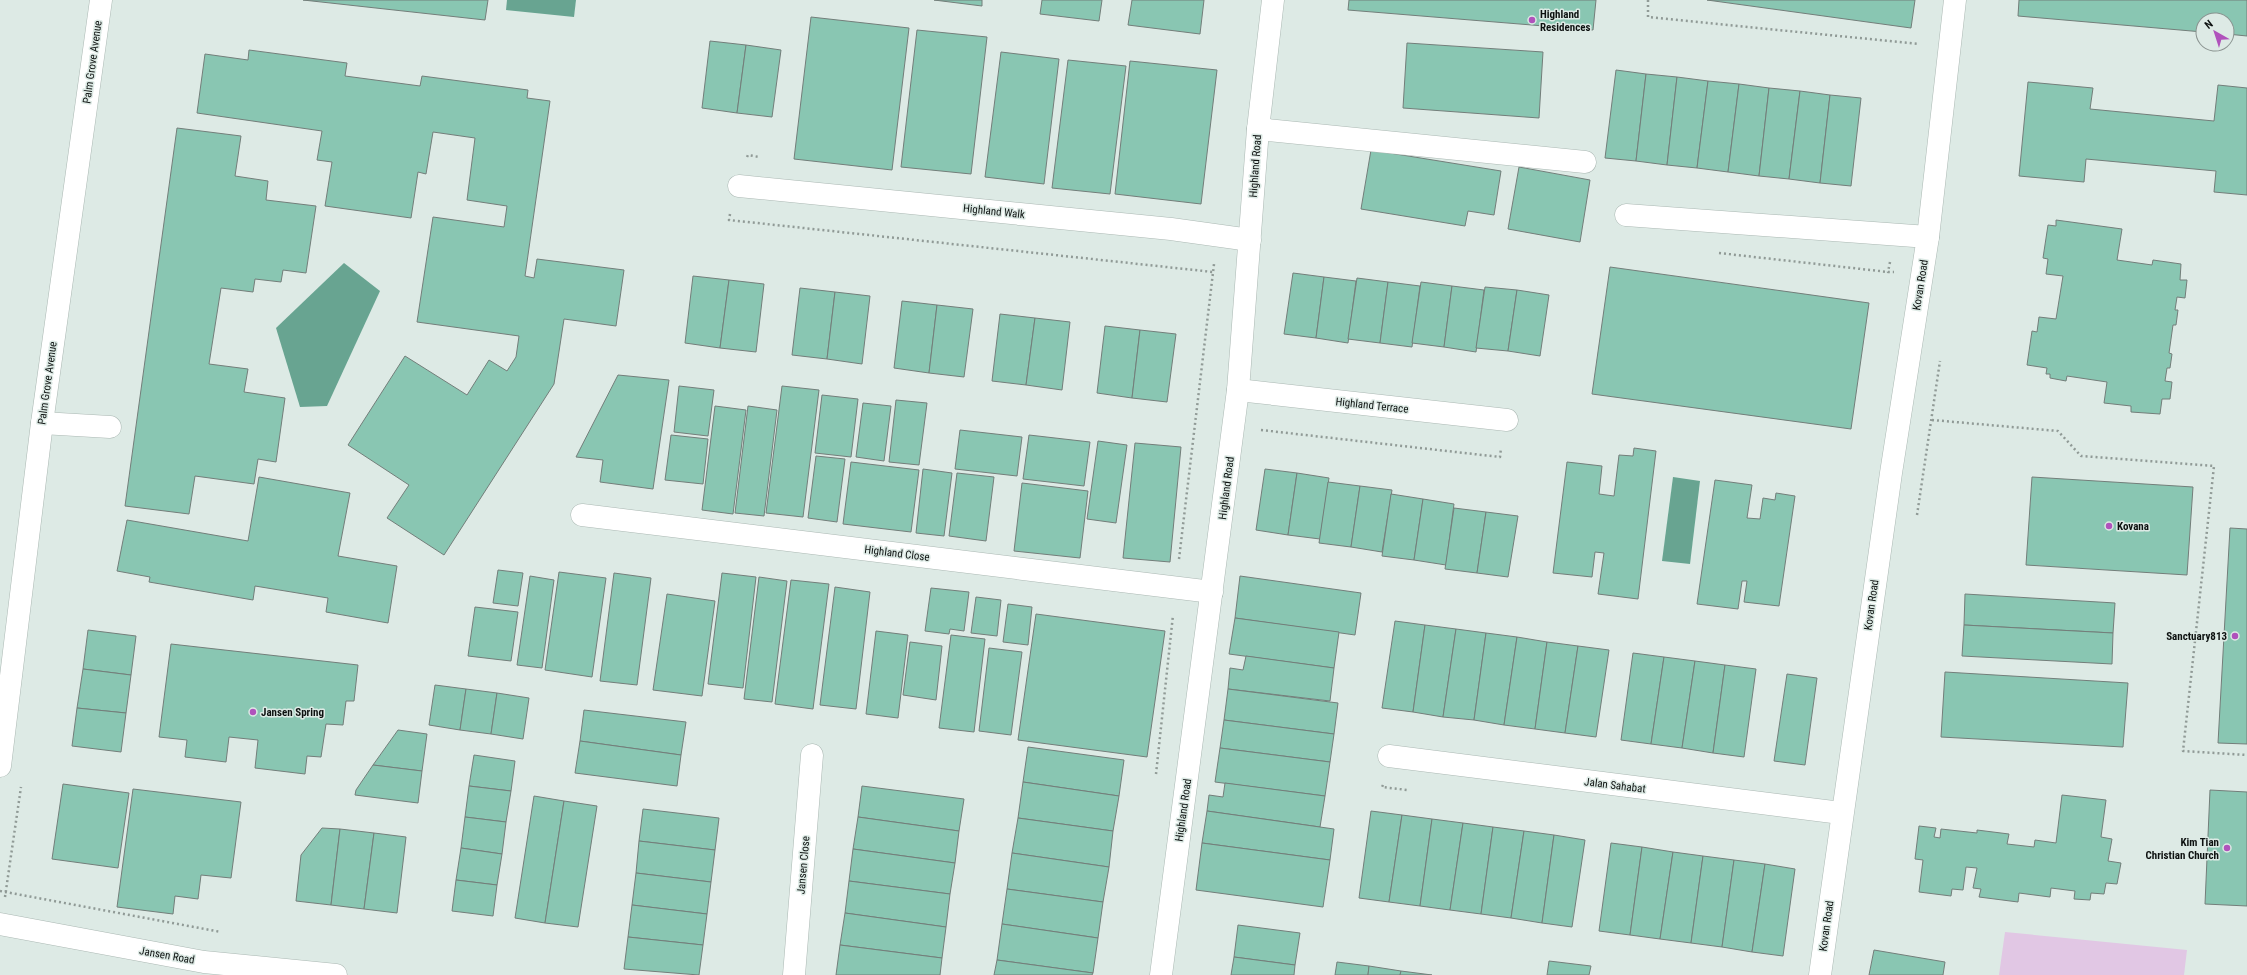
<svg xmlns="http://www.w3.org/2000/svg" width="2247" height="975" viewBox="0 0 2247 975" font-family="'Roboto Condensed',sans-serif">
  <rect width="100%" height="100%" fill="#ddeae5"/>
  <!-- green -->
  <polygon fill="#e1c7e4" points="2005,932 2187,950 2184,975 1999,975"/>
  <!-- water -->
  <g fill="#68a491">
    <polygon points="507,0 576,0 574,17 506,10"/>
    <polygon points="344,263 380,291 327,406 300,407 276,328"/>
    <polygon points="1673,477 1700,481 1690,564 1662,561"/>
  </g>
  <!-- building -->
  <g fill="#89c6b2" stroke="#737e7a">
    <polygon points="303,0 488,0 485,20"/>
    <polygon points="934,0 982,0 982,6"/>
    <polygon points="1042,0 1102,0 1099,21 1040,14"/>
    <polygon points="1132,0 1204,0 1200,34 1128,25"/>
    <polygon points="1349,0 1596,0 1593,30 1348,10"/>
    <polygon points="1707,0 1915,0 1911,28"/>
    <polygon points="2019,0 2247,0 2247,36 2227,34 2227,20 2203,20 2203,32 2018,16"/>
    <polygon points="811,17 909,28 892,170 794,159"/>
    <polygon points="917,30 987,37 971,174 901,167"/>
    <polygon points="710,41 746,45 737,113 702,108"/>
    <polygon points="1407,43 1543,52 1539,118 1403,108"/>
    <polygon points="746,45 781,50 772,117 737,113"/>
    <polygon points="249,50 347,63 345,76 420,86 422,76 528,90 527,98 550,101 525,276 534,278 537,259 624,270 616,326 564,319 554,384 444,555 387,518 409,485 348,445 405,356 467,395 489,360 507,371 516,357 519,336 417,322 433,217 504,227 507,206 467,200 475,138 433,132 426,174 418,172 411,218 325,206 332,162 317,160 322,131 197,113 205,54 248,60"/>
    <polygon points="1001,52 1059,59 1044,184 985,177"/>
    <polygon points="1068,60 1126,66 1110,194 1052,188"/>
    <polygon points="1130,61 1217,70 1201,204 1115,194"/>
    <polygon points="1616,70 1646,74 1636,161 1605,158"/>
    <polygon points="1646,74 1677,77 1667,165 1636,161"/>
    <polygon points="1677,77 1708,81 1697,168 1667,165"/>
    <polygon points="1708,81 1739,84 1728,172 1697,168"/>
    <polygon points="2028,82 2093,88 2090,109 2214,121 2218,85 2247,88 2247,195 2214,192 2216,171 2086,159 2084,182 2019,176"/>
    <polygon points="1739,84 1769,88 1759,176 1728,172"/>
    <polygon points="1769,88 1800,91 1789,179 1759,176"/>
    <polygon points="1800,91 1830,95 1820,183 1789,179"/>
    <polygon points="1830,95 1861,98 1851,186 1820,183"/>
    <polygon points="177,128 241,136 235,176 268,181 266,200 316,206 306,273 283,270 281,282 255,279 253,292 221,288 209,364 248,369 244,392 285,398 276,462 258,459 254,484 195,476 189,514 125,506"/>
    <polygon points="1371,150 1501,171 1494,215 1468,211 1465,226 1361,209"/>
    <polygon points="1519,167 1590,180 1580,242 1508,229"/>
    <polygon points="2056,220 2122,229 2117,260 2152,265 2153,260 2181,264 2180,280 2187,280 2185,298 2177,297 2175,310 2178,310 2176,325 2173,325 2169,353 2172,354 2170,368 2167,368 2165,381 2172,382 2170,399 2162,399 2160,414 2131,412 2131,406 2104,403 2107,382 2067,376 2066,381 2050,378 2050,374 2046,374 2047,368 2027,365 2032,331 2037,332 2039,317 2056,319 2063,276 2046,274 2048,259 2043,258 2048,225 2056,226"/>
    <polygon points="1610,267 1869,303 1851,429 1592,394"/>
    <polygon points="1293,273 1324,277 1316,338 1284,334"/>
    <polygon points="693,276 729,280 720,348 685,343"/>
    <polygon points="1324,277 1356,281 1348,343 1316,338"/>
    <polygon points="1357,278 1388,282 1380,343 1348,339"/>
    <polygon points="729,280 764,284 756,352 720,348"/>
    <polygon points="1388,282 1420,286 1412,347 1380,343"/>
    <polygon points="1421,282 1452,286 1444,347 1412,343"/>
    <polygon points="1452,286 1484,290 1476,352 1444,347"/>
    <polygon points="1485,287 1517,290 1508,351 1476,348"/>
    <polygon points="800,288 835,292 827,359 792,355"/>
    <polygon points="1517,290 1549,295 1540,356 1508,351"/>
    <polygon points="835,292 870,296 862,364 827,359"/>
    <polygon points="902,301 937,305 929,373 894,368"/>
    <polygon points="937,305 973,309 964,377 929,373"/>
    <polygon points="1000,314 1035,318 1026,385 992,381"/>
    <polygon points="1035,318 1070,322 1062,390 1026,385"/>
    <polygon points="1105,326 1140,330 1132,398 1097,393"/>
    <polygon points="1140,330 1176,334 1167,402 1132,398"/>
    <polygon points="618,375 669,380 653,489 600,482 603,460 576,457"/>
    <polygon points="679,386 714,390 708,436 674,432"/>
    <polygon points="782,386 819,390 803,517 766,513"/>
    <polygon points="822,395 858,399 851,457 815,453"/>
    <polygon points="896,400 927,403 919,465 889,462"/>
    <polygon points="863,403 891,406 884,461 856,457"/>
    <polygon points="715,406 746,410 733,514 702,510"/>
    <polygon points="748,406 777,410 764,516 735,513"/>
    <polygon points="960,430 1022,437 1017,476 955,469"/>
    <polygon points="671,435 708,439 703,484 665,480"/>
    <polygon points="1029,435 1090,442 1084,486 1023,479"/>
    <polygon points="1098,441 1127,445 1116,523 1087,519"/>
    <polygon points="1135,443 1181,447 1170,562 1123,558"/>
    <polygon points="1634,448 1656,451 1638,599 1598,594 1604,553 1595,552 1592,577 1553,573 1567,462 1602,466 1599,494 1614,496 1619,455 1633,456"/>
    <polygon points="816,456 845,459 837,522 808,518"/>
    <polygon points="851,462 919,470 911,532 843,524"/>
    <polygon points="923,469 952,473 944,536 916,533"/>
    <polygon points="1265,469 1297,473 1288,535 1256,530"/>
    <polygon points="957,473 994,477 986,541 949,536"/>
    <polygon points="1297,473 1329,478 1320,539 1288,535"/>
    <polygon points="259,477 350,493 338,556 397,566 388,623 326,612 328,598 255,586 253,600 149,582 150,577 117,571 127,520 248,541"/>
    <polygon points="2032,477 2193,487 2187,575 2026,565"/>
    <polygon points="1715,480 1752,485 1747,518 1760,519 1763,498 1775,500 1776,493 1795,496 1779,606 1744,602 1747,581 1742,581 1738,609 1697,604"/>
    <polygon points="1328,482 1360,486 1351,547 1319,543"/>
    <polygon points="1022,483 1088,491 1080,558 1014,551"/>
    <polygon points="1360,486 1392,490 1382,552 1351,547"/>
    <polygon points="1391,494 1423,499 1414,560 1382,556"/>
    <polygon points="1423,499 1454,504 1446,565 1414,560"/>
    <polygon points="1454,508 1486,512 1477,573 1445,569"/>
    <polygon points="1486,512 1518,516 1508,577 1477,573"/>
    <polygon points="2230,528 2247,529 2247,744 2218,743"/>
    <polygon points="498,570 523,573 518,606 493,603"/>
    <polygon points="559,572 606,578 592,677 545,670"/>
    <polygon points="614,573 651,578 637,685 600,681"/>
    <polygon points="722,573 756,577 743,688 708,684"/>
    <polygon points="530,576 554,580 542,668 517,665"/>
    <polygon points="1240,576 1361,593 1355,635 1235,618"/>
    <polygon points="759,577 787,581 772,702 744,699"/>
    <polygon points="791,580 829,584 813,709 775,704"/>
    <polygon points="835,587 870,592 856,709 820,705"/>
    <polygon points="931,588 969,592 964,631 950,629 949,634 925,631"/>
    <polygon points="667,594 715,601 702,696 653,690"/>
    <polygon points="1965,594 2115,603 2113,633 1964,625"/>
    <polygon points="976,597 1001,600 997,636 971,633"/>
    <polygon points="1008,604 1032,607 1028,645 1003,642"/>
    <polygon points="475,607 518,612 511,661 468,656"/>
    <polygon points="1036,614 1165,631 1147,757 1018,740"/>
    <polygon points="1235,618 1339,632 1334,668 1229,654"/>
    <polygon points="1395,621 1425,625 1413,712 1382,708"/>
    <polygon points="1425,625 1456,629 1443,717 1413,712"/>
    <polygon points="1964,625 2113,633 2112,664 1962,656"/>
    <polygon points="1456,629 1486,633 1474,720 1443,717"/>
    <polygon points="88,630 136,636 131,675 83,669"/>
    <polygon points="876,631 908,635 898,718 866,714"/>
    <polygon points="1486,633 1517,637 1504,725 1474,720"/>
    <polygon points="951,635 985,639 974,732 939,728"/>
    <polygon points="1517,637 1547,642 1535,729 1504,725"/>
    <polygon points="910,642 942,646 936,700 903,695"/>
    <polygon points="1547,642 1578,646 1565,733 1535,729"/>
    <polygon points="171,644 358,665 354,701 346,701 343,725 326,724 321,757 307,756 305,774 255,768 258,740 229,737 226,762 185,757 187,740 159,737"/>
    <polygon points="1578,646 1609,650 1596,737 1565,733"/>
    <polygon points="989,648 1022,652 1011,735 979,731"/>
    <polygon points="1633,653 1664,657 1651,744 1621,740"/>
    <polygon points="1246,656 1334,668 1330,701 1228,689 1230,668 1243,670"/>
    <polygon points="1664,657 1695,661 1682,748 1651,744"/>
    <polygon points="1695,661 1725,665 1713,753 1682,748"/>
    <polygon points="1725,665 1756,669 1744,757 1713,753"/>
    <polygon points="83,669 131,675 126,713 77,708"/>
    <polygon points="1945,672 2128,683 2123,747 1941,737"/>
    <polygon points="1787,674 1817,678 1805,765 1774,761"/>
    <polygon points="435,685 466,689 460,730 429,725"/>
    <polygon points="466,689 497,693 491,734 460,730"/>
    <polygon points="1228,689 1338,703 1334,734 1224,720"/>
    <polygon points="497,693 529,698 523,739 491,734"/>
    <polygon points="77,708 126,713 121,752 72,746"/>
    <polygon points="584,710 686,722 681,755 580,741"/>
    <polygon points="1224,720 1334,734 1330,762 1220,748"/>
    <polygon points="398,730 427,734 422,771 373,765"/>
    <polygon points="580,741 681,755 677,786 575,773"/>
    <polygon points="1028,747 1124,760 1119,796 1023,782"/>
    <polygon points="1220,748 1330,762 1325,796 1215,782"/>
    <polygon points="474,755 515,761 511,791 469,786"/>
    <polygon points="373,765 422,771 418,803 355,795 356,790"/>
    <polygon points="1023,782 1119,796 1113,831 1018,818"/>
    <polygon points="1225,783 1325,796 1320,827 1207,811 1209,795 1223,797"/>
    <polygon points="63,784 129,793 118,868 52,859"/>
    <polygon points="469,786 511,791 506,822 465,817"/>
    <polygon points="862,786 964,799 959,831 858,817"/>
    <polygon points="133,789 241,802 231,878 201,875 198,899 175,896 173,914 117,907"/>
    <polygon points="2210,790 2247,792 2247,906 2205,904"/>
    <polygon points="2062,795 2106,800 2101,837 2112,839 2108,861 2121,863 2117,884 2106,883 2104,894 2091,893 2090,900 2074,899 2075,891 2051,888 2050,897 2019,893 2018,902 1979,897 1981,889 1973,888 1977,868 1966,867 1963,890 1952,889 1951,896 1919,892 1923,860 1915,859 1919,826 1936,828 1934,837 1940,838 1941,829 1977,833 1977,830 2009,834 2007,844 2034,847 2035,840 2056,843"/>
    <polygon points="534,796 564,801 545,923 515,918"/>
    <polygon points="564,801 597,806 578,927 545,923"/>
    <polygon points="643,809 719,818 715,850 639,841"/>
    <polygon points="1207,811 1334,829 1330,860 1202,843"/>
    <polygon points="1371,811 1402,815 1389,902 1359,898"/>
    <polygon points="1402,815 1432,819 1420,906 1389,902"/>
    <polygon points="465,817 506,822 502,854 461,848"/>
    <polygon points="858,817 959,831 955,863 853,849"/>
    <polygon points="1018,818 1113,831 1109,867 1012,853"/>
    <polygon points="1432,819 1463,823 1450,910 1420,906"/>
    <polygon points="1463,823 1493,827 1481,914 1450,910"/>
    <polygon points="1493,827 1524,831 1511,918 1481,914"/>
    <polygon points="322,828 340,829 331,905 296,901 301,855"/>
    <polygon points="340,829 374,833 364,909 331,905"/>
    <polygon points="1524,831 1554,835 1542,923 1511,918"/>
    <polygon points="374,833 406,837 397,913 364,909"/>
    <polygon points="1554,835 1585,840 1572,927 1542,923"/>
    <polygon points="639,841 715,850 711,882 636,873"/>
    <polygon points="1202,843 1330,860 1323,907 1196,890"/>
    <polygon points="1611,843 1642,847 1630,935 1599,931"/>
    <polygon points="1642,847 1673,852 1660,939 1630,935"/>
    <polygon points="461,848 502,854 497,885 456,880"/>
    <polygon points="853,849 955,863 950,894 849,881"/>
    <polygon points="1673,852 1703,856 1691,943 1660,939"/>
    <polygon points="1012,853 1109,867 1103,902 1007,889"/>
    <polygon points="1703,856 1734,860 1722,947 1691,943"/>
    <polygon points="1734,860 1765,864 1752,952 1722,947"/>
    <polygon points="1765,864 1795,869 1783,956 1752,952"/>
    <polygon points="636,873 711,882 707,914 632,905"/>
    <polygon points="456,880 497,885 493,916 452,911"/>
    <polygon points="849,881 950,894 946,927 845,913"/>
    <polygon points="1007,889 1103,902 1098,938 1002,924"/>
    <polygon points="632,905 707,914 703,945 628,937"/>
    <polygon points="845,913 946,927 942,958 840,945"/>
    <polygon points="1002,924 1098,938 1093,973 997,960"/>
    <polygon points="1238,925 1300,933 1295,965 1234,957"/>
    <polygon points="628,937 703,945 699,975 624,969"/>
    <polygon points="840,945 942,958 940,975 836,975"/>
    <polygon points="1874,950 1945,962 1943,975 1869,975"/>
    <polygon points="1234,957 1295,965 1294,975 1231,975"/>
    <polygon points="997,960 1093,973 1092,975 994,975"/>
    <polygon points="1549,961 1591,966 1589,975 1547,975"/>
    <polygon points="1337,962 1369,966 1368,975 1335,975"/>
    <polygon points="1369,966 1401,971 1400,975 1368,975"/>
    <polygon points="1401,971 1432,975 1400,975"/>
  </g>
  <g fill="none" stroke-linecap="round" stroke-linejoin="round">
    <!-- minor casing -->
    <g stroke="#abb8b3" stroke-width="23">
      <g id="minor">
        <polyline points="1258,129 1585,162"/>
        <polyline points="739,186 1171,229 1250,240"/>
        <polyline points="1626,215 1928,237"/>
        <polyline points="1238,390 1507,420"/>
        <polyline points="42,423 110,427"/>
        <polyline points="582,515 1212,592"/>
        <polyline points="1389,756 1841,813"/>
        <polyline points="0,766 42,423 101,0"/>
        <polyline points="0,924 204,962 336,975"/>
        <polyline points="794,975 812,755"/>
        <polyline points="1161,975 1238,390 1258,129 1273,0"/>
        <polyline points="1820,975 1891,473 1928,237 1955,0"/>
      </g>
    </g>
    <!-- path -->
    <g stroke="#909a96" stroke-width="2.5" stroke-dasharray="2 3" stroke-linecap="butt">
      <polyline points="1648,0 1648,17 1919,44"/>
      <polyline points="747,157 748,155 759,157"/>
      <polyline points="730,214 729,220 1213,272"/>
      <polyline points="1719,253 1888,272"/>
      <polyline points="1890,262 1888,272 1894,272"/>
      <polyline points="1932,420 2058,431 2081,456 2214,466 2183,751 2247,755"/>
      <polyline points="1261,430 1500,457 1501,448"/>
      <polyline points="1917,515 1940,361"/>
      <polyline points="1179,559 1214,264"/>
      <polyline points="1156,774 1173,615"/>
      <polyline points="1383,785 1382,787 1407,790"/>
      <polyline points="0,891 221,932"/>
      <polyline points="5,897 21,787"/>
    </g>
    <!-- minor -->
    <use href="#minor" stroke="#fff" stroke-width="22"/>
  </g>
  <!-- markers -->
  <g fill="#b052bc" stroke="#ddeae5" stroke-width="1.5">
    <circle cx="1532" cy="20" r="4"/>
    <circle cx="2109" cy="526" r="4"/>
    <circle cx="2235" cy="636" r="4"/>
    <circle cx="253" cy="712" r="4"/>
    <circle cx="2227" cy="848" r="4"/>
  </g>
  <g text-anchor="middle" stroke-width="3" stroke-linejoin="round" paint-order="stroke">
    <!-- poi labels -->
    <g font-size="11" font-weight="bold" fill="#0d1110" stroke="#ddeae5" text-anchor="start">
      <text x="1540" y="18">Highland<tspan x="1540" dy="13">Residences</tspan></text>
      <text x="2117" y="530">Kovana</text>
      <text x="2227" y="640" text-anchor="end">Sanctuary813</text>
      <text x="261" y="716">Jansen Spring</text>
      <text x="2219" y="846" text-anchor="end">Kim Tian<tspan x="2219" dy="13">Christian Church</tspan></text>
    </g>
    <!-- street labels -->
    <g font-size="11" fill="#0d1110" stroke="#ddeae5">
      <text transform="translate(92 62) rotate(-82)" y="4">Palm Grove Avenue</text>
      <text transform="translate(1255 166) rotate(-86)" y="4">Highland Road</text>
      <text transform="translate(994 211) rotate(6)" y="4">Highland Walk</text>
      <text transform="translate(1920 285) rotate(-81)" y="4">Kovan Road</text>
      <text transform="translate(47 383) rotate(-82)" y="4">Palm Grove Avenue</text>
      <text transform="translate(1372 405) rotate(6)" y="4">Highland Terrace</text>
      <text transform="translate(1226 488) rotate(-83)" y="4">Highland Road</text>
      <text transform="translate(897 553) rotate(7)" y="4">Highland Close</text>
      <text transform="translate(1871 605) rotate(-82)" y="4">Kovan Road</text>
      <text transform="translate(1615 785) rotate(7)" y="4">Jalan Sahabat</text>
      <text transform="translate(1183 810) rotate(-82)" y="4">Highland Road</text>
      <text transform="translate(803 865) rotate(-85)" y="4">Jansen Close</text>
      <text transform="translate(1826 926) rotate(-82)" y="4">Kovan Road</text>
      <text transform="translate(167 955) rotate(10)" y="4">Jansen Road</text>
    </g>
  </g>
  <!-- north arrow -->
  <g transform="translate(2215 32) rotate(321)"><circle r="19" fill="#ddeae5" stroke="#8a9390"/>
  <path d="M0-3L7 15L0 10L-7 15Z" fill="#b052bc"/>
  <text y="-6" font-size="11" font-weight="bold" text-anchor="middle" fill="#0d1110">N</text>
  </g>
</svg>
